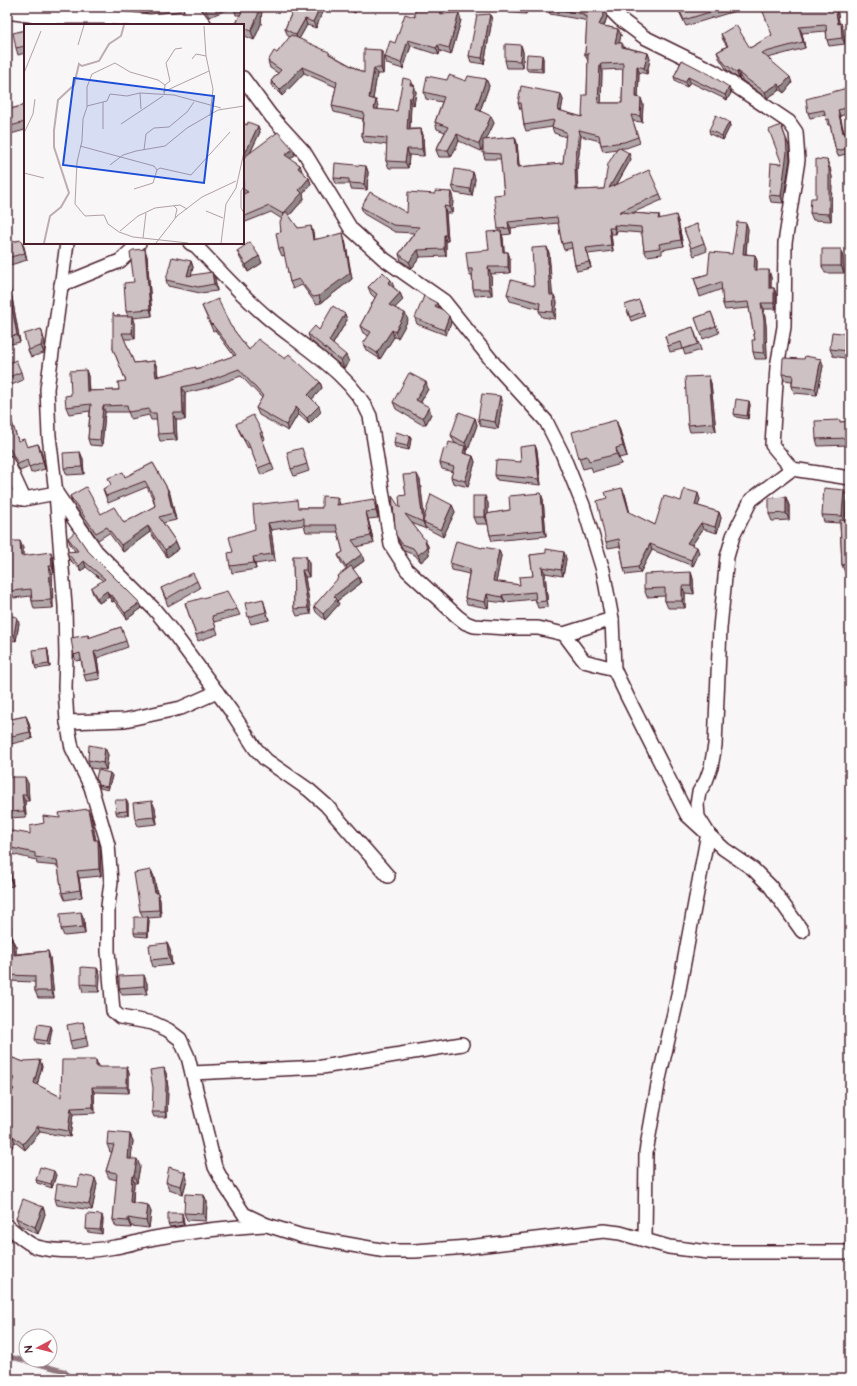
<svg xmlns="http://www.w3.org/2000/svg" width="857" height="1386" viewBox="0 0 857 1386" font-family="'Architects Daughter',sans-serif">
  <rect width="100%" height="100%" fill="#f8f6f7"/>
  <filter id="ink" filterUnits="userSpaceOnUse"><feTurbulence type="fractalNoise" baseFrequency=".025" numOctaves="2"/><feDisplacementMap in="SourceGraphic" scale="8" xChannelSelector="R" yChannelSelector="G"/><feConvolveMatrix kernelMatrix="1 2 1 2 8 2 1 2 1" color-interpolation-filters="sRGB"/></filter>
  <g filter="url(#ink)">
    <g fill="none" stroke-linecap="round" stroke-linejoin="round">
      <!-- stream -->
      <polyline stroke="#8f747b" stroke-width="4.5" points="7,1356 64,1371 73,1379"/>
      <!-- street casing -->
      <g stroke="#4a1f2b" stroke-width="16">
        <g id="street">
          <polyline points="190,7 205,25"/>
          <polyline points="608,7 620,19 644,37 715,72 789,122 796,132 798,160 785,243 784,327 777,367 772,445 792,469 850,478"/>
          <polyline points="7,12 43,17 103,17 150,21 199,17"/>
          <polyline points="243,78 271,116 304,152 351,229 384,259 444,301 496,366 546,421 562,453 583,505 603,570 612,619 614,669 627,696 687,815 724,849 753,869 770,886 802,931"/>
          <polyline points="67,243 47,389 49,436 56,493 65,606 66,657 65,687 67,722 72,748 91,787 108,845 111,882 108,906 108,951 113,1011 120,1017 153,1023 168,1030 180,1039 188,1057 215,1167 224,1184 244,1214 267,1225 302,1236 386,1251 415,1251 468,1247 604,1231 620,1233 669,1247 708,1252 850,1252"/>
          <path d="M190 243 196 246C219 270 242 296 267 317 300 345 353 375 370 416L391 545 407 570 458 617 466 623 474 626 507 628H538L564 634 612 619"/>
          <polyline points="61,285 120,261 139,243"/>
          <polyline points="7,462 24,499"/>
          <polyline points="57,494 96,551 154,609 172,631 231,711 255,748 266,760 309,790 326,805 388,876"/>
          <polyline points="7,496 24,499 56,493"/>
          <polyline points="564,634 584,661 614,669"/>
          <polyline points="67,722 125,720 181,708 217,692"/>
          <polyline points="192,1073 322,1067 462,1044"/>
          <path d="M7 1226C17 1233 25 1243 37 1247 58 1253 94 1251 115 1247 130 1245 145 1239 160 1237 195 1231 230 1227 265 1225"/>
          <polyline points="645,1240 646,1152 659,1079 677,1000 708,833 698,817 697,804 699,792 706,781 711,767 715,745 720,628 727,557 733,536 751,500 792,469"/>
        </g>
      </g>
      <!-- street -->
      <use href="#street" stroke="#fff" stroke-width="13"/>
    </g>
    <!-- wall -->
    <g fill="#b0a6a9" stroke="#4a1f2b" fill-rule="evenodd">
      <polygon points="118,7 127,7 118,8"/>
      <polygon points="204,7 262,7 261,24 254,40 243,35 243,25 237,25 236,24 240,15 236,15 234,7 209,17"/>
      <polygon points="294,7 356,7 355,13 347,9 324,8 316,28 307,25 299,39 330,54 364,73 384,56 383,74 377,74 373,99 378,106 378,110 397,111 411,80 413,85 414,85 416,92 414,105 411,104 410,129 421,129 423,135 424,156 409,155 408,168 389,168 386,161 387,145 364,142 362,136 363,119 334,112 332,106 336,87 304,73 282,96 273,87 271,81 278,73 270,68 268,61 277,53 290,37 288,36 285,29"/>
      <polygon points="415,7 442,7 442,14 461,20 451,55 440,51 439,55 411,46 403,69 387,64 385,57 395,43 415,17"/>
      <polygon points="506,7 526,7 526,14 509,13"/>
      <polygon points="677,7 734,7 735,11 686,26"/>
      <polygon points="837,7 839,23 843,29 845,44 829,46 827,40 826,31 802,33 805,48 768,58 792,83 784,93 780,90 767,98 743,81 740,77 739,79 727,70 719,58 717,52 727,46 723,40 721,34 750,48 772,35"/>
      <path d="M548 8 605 11 607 17 604 26 618 29 621 35 619 43H622L624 47 648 53 650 59 647 74 639 72 638 98 643 104 642 122 633 121 640 143 626 148H621L631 159 617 184 660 194 662 200 632 213 659 215 660 219 678 221 683 246 662 250V254L647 256 644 250 642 233 616 231V234H611L613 251 588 254 591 268 577 271 575 265 572 248 564 250 562 244 558 223 511 228V234L502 235 503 238 504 252H508L510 259V273L491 274 492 295 475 296 473 289 472 275 470 276 468 269 489 250 498 231V229L504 194 501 159H485L483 153V147L481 151 459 141 451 157H439L436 150 445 132 437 129 435 122 442 102 426 99 424 92 447 80 466 81 486 79 489 86 480 111 494 123 486 140 515 137 517 143 519 167 563 163 566 137 554 133 552 127 526 131 524 125 522 109H520L518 103 561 94 563 100 561 111 582 117 587 95 588 61 585 55 587 22H585L584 20 550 14ZM623 69 622 103H601L602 70ZM581 136 600 141 601 145 603 151 617 149 604 189 578 190 577 171Z"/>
      <polygon points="490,14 492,20 484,64 471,62 469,56"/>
      <polygon points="25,30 25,53 18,55 16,48"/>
      <polygon points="521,45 523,52 523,68 507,68 505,60"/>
      <polygon points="543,58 543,72 528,71 526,68"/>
      <polygon points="682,60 731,93 727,100 690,82 687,87 676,82 674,77"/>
      <polygon points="850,96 850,113 840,116 844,132 845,132 846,137 850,136 850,153 838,156 836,151 830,125 828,125 825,115 810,118 808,113"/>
      <polygon points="25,105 25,130 7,135 7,110"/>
      <polygon points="729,122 730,126 723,140 710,134 709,130"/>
      <polygon points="243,123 247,125 258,126 260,132 250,153 295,155 290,159 300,165 301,171 309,178 311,184 303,194 304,199 289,216 298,228 313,232 314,239 345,240 352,279 321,303 316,304 302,285 293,289 290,282 285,255 282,256 279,249 282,219 271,212 243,223"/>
      <polygon points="781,125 789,146 790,160 783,203 771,202 769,195 782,164"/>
      <polygon points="366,166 368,172 367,190 351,189 350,184 336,184 334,178"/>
      <polygon points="830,168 832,177 831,221 813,220 810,213 816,198"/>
      <polygon points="473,172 475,179 472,196 455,193 452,186"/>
      <polygon points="451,192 453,199 452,213 446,213 448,241 446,241 446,256 420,257 412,268 401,261 399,254 414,233 395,232 364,214 361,207 407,213 435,194"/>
      <polygon points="746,223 748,229 746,254 755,255 757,261 757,270 771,277 771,288 774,288 776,294 776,309 764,309 766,326 767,359 755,359 753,352 755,340 749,308 725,310 723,304 722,289 700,297 694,278 708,274 732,254"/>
      <polygon points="697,224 707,251 694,256 684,229"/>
      <polygon points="21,240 24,247 27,260 7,266 7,243"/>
      <polygon points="547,247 549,253 552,295 557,302 555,319 542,317 539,311 540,309 510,301 507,294 534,286"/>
      <polygon points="841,249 843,256 844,273 825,273 822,266"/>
      <polygon points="237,251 259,256 262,263 248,272 240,258"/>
      <polygon points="147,256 152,316 133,318 135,323 135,339 124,339 134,363 154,361 157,367 158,376 196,369 234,356 215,330 213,331 202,306 230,325 249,350 285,359 320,382 322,388 312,399 321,412 309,424 298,414 288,431 259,415 256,408 262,398 241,376 207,388 185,393 185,420 176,420 177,440 160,441 158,434 157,420 151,420 149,415 131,419 128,412 105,412 102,446 90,445 88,439 90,411 69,414 66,407 71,395 86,370 88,376 89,391 119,390 126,381 113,349 115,316 128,316 126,311 134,282"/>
      <polygon points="191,261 193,267 191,275 215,278 217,291 200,293 168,286 166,280"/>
      <polygon points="7,280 11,292 20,342 7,345"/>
      <polygon points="368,287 394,287 393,287 400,293 403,300 395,308 408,320 398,338 394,337 380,359 366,350 363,344 369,336 363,333 360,326 375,298 371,294"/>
      <polygon points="639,300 645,316 631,321 625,305"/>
      <polygon points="437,303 439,308 449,316 451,322 446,335 417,324 415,318"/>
      <polygon points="711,312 719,333 703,339 695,318"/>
      <polygon points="345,314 347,320 333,344 349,362 344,368 310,340 308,334 319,330"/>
      <polygon points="693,327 701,350 685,355 683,349 670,352 665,336"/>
      <polygon points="41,329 45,343 44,353 31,357 28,350"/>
      <polygon points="850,334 850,359 833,356 830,349"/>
      <polygon points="804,359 821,359 823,366 817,395 794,393 792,386 792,381 784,380 782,374"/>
      <polygon points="7,364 21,372 23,380 7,387"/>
      <polygon points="711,383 716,431 690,432 688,425"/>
      <polygon points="428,389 421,402 431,414 426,424 421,424 396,409 393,402"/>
      <polygon points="749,401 750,405 748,419 736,417 734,414"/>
      <polygon points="502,404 498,429 481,426 478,419"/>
      <polygon points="7,407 18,441 27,447 38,444 41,450 45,469 31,473 29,467 20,471 12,456 7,455"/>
      <polygon points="475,418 477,425 468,450 467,450 467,454 473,456 475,462 468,487 453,483 451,477 453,472 442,469 440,463 447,449 457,444 454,442 451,435"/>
      <polygon points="616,420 620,431 627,456 619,458 621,464 593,472 591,467 583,469 579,458"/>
      <polygon points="850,421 850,445 818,446 816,439 841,422"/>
      <polygon points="236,424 262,432 265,439 263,441 274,470 261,475 250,447 248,448 239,431"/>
      <polygon points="410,436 411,439 409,450 395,447 394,443"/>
      <polygon points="535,445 537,451 541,485 497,480 495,475 521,462"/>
      <polygon points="80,452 83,459 84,474 67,475 64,468"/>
      <polygon points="304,455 309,471 294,476 291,469"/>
      <polygon points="153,463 167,488 170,494 176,520 163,523 176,542 179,549 167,557 150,532 123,552 109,533 98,540 72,502 70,496 101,514 124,523 155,506 153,499 147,487 108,503 103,489"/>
      <polygon points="420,480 424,518 452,505 455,512 443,537 426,528 426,529 412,523 428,546 429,555 421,562 415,555 404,551 399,542 396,535 400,508 406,495"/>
      <polygon points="625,494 630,513 655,525 681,501 700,499 698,506 719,512 721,518 717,533 703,529 692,545 699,553 693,566 652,550 640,573 626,575 624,569 620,546 608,548 606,542"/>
      <polygon points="337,497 340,505 376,506 378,518 368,519 374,543 356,547 364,561 353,569 361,583 337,601 339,604 325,620 316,612 314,606 339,578 338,576 346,570 341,562 338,555 343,552 338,532 306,532 304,525 271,530 275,561 255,564 256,569 232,573 230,566 233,552 255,529 299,508 322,508"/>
      <polygon points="847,497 845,521 850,521 850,574 846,575 842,565 840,523 824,522 822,515"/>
      <polygon points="543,499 546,536 492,541 490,535 488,524 476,524 473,517 488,503 488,514 510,510"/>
      <polygon points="789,505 789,520 772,521 769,514"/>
      <polygon points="68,538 88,551 142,608 127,619 114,601 112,602 109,597 99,603 93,594 91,588 103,581 86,567 81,571 69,559 67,553 75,551 70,544"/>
      <polygon points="23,548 23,556 53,559 54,573 52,573 53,608 34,609 32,601 31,596 14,598 11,591"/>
      <polygon points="482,548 499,550 501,556 496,582 520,585 533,576 530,555 564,552 566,559 563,576 545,573 548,607 538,608 535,599 505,602 505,603 489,601 488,608 467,604 465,598 469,574 452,570 450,563"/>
      <polygon points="293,556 309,563 309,577 305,577 311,614 297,616 294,609"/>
      <polygon points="691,572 693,579 694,594 685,593 685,608 668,608 665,601 665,596 647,597 644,589"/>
      <polygon points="197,581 200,588 168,606 161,588"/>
      <polygon points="185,603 237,609 240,615 214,622 218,634 198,641"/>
      <polygon points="265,606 269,620 251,624 248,617"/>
      <polygon points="7,615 19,623 16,641 7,639"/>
      <polygon points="121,627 128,647 97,658 100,679 86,681 84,675 81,660 76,661 74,655 88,635 89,638"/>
      <polygon points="47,648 48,651 50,667 36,669 35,666"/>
      <polygon points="26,716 29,723 32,739 7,745 7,720"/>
      <polygon points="105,748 108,755 106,770 90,768 88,760"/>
      <polygon points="110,773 112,776 108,790 100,788 96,778"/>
      <polygon points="7,777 28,783 29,801 25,801 26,817 7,818"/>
      <polygon points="128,803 128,815 117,815 116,812"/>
      <polygon points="155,808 157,824 138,826 135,819"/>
      <polygon points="91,816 96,840 100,846 101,876 79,878 82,897 65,900 62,893 58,866 37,864 36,860 7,853 7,832 30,834 44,823 60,818"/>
      <polygon points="7,859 9,864 13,886 7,887"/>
      <polygon points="151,870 154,877 157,893 160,900 161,917 148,918 149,921 148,937 135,936 134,933 143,917 140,911"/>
      <polygon points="7,919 11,926 12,941 13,941 16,947 16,954 48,951 50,958 54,998 38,998 35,991 35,982 7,981"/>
      <polygon points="84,919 85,934 64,936 61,929"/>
      <polygon points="167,943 170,950 172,965 153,967 151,960"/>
      <polygon points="97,968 100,975 99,992 83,992 81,984"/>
      <polygon points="147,983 147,994 122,995 119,988"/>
      <polygon points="83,1022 85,1030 88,1046 72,1049 70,1041"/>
      <polygon points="52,1029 49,1045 37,1043 35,1039"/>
      <polygon points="7,1056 24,1062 42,1066 37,1085 61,1097 96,1060 98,1067 129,1073 129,1093 94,1092 95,1113 73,1114 70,1137 40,1132 25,1150 15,1142 9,1152 7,1151 7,1098 12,1092 10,1086 12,1082 7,1081"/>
      <polygon points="166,1073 168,1088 167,1117 154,1117 152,1112"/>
      <polygon points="130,1134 133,1141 131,1159 140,1166 137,1183 134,1183 133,1203 148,1205 151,1212 149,1228 131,1226 131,1228 116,1227 113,1220 117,1180 109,1178 106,1171 112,1152 110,1152 107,1144"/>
      <polygon points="56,1175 52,1188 37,1183 36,1180"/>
      <polygon points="187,1179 183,1194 169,1189 166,1182"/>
      <polygon points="97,1184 92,1210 57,1205 55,1199"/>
      <polygon points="204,1195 207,1202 206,1221 187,1220 184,1213"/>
      <polygon points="43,1207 45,1214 38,1234 19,1225 16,1218"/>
      <polygon points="183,1217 184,1225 170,1227 168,1224"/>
      <polygon points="103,1219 102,1234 88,1232 86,1229"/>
    </g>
    <!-- shaded-wall -->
    <g fill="#908789" stroke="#4a1f2b">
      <polygon points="259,7 262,7 261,24 254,40 251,31"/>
      <polygon points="320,7 324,7 324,8 316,28 313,22"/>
      <polygon points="353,7 356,7 355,13"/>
      <polygon points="440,7 442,7 443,8 442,21 440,14"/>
      <polygon points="524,7 526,7 526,14 524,8"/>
      <polygon points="835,7 837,7 840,30 838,24"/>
      <polygon points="605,11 607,17 602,31 599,25"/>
      <polygon points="459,13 461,20 451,55 449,48"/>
      <polygon points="490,14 492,20 484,64 482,58"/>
      <polygon points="305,19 307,25 298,41 296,35"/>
      <polygon points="841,23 843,29 845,44 842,38"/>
      <polygon points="799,27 802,33 805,48 803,42"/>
      <polygon points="618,29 621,35 618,49 615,43"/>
      <polygon points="408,40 411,46 403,69 401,63"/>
      <polygon points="438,45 440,51 439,55 436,48"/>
      <polygon points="521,45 523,52 523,68 520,61"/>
      <polygon points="381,50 384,56 383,74 381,68"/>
      <polygon points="648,53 650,59 647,74 644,68"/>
      <polygon points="542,55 543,58 543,72 541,68"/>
      <polygon points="600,64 602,70 601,109 598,103"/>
      <polygon points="637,66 639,72 638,103 636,97"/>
      <polygon points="302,67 304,73 282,96 280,90"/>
      <polygon points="374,68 377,74 372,105 369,98"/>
      <polygon points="738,71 740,77 739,79 737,73"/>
      <polygon points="688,77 690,82 687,87 685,82"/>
      <polygon points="790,77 792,83 784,93 781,87"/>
      <polygon points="486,79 489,86 478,116 476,109"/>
      <polygon points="778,84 780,90 767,98 765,92"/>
      <polygon points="414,85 416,92 414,105 412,98"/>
      <polygon points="729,87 731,93 727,100 725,95"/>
      <polygon points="561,94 563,100 560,116 558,110"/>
      <polygon points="409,98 411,104 409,136 407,130"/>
      <polygon points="641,98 643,104 642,122 640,116"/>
      <polygon points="376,100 378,106 377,116 374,109"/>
      <polygon points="838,110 840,116 845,138 843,133"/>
      <polygon points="491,116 494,123 481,151 479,144"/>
      <polygon points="729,122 730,126 723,140 722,136"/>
      <polygon points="258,126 260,132 245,164 243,158"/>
      <polygon points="421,129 423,135 424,156 422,149"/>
      <polygon points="579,130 581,136 577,171 578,196 576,190 575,165"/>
      <polygon points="457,134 459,141 451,157 448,150"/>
      <polygon points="515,137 517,143 520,173 518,167"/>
      <polygon points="786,139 789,146 790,160 783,203 781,196"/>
      <polygon points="293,149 295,155 287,161 285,155"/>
      <polygon points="407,149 409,155 408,168 405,162"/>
      <polygon points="629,153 631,159 611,194 609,188"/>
      <polygon points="827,160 830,168 832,177 831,221 829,214"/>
      <polygon points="300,165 302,171 300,174 298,168"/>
      <polygon points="366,166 368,172 367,190 364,184"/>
      <polygon points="473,172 475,179 472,196 470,189"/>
      <polygon points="309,178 311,184 303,194 304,199 285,220 283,214 299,190"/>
      <polygon points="451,192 453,199 452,213 449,207"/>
      <polygon points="444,206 446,213 448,241 446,235"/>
      <polygon points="676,215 678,221 683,246 681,240"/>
      <polygon points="508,222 511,228 511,234 509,228"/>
      <polygon points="746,223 748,229 745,260 743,254"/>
      <polygon points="614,225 616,231 616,234 614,228"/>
      <polygon points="311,226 313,232 315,246 313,240"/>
      <polygon points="609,228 611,234 613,251 611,245"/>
      <polygon points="501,231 503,238 505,259 503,252"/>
      <polygon points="343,233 345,240 352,279 321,303 319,296"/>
      <polygon points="444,235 446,241 446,256 444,249"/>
      <polygon points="21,240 24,247 27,260 25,253"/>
      <polygon points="547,247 549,253 553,301 550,295"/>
      <polygon points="586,248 588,254 591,268 589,262"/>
      <polygon points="145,249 147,256 152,316 150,309"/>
      <polygon points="841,249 843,256 844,273 841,266"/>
      <polygon points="418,250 420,257 412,268 409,262"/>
      <polygon points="508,252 510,259 510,273 508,267"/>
      <polygon points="755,255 757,261 756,277 754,270"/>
      <polygon points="259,256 262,263 248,272 246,265"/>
      <polygon points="191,261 193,267 190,282 187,276"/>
      <polygon points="488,267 491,274 492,295 489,289"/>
      <polygon points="769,270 771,277 771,294 769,288"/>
      <polygon points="212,272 215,278 217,291 214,284"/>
      <polygon points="7,280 11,292 20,342 17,335"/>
      <polygon points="391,280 394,287 391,290 388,283"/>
      <polygon points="774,288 776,294 776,309 774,303"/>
      <polygon points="400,293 403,300 392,311 389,305"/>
      <polygon points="554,295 557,302 555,319 553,312"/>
      <polygon points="437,303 439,309 435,306"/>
      <polygon points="761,303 764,309 766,326 767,359 764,353"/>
      <polygon points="405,313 408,320 398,338 395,332"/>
      <polygon points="345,314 347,320 331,347 329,341"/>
      <polygon points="133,316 135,323 135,339 132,333"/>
      <polygon points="449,316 451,322 446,335 444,330"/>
      <polygon points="41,329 45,343 44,353 41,346"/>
      <polygon points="392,330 394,337 380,359 377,353"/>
      <polygon points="850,334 850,358 848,351"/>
      <polygon points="346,355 349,362 344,368 341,361"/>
      <polygon points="821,359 823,366 817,395 815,389"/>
      <polygon points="154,361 157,367 158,383 156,377"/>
      <polygon points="86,370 88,376 89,398 87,391"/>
      <polygon points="709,376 711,383 716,431 713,423"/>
      <polygon points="320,382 322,388 310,402 308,395"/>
      <polygon points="426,382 428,389 418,407 416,400"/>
      <polygon points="182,387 185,393 185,420 183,413"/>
      <polygon points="500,396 502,404 498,429 495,422"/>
      <polygon points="749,401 750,405 748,419 747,416"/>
      <polygon points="103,406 105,412 102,446 100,440"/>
      <polygon points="319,406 321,412 309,424 307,418"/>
      <polygon points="296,407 298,414 288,431 286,425"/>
      <polygon points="429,407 431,414 426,424 423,417"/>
      <polygon points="173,413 176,420 177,440 174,433"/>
      <polygon points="475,418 477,425 468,450 465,443"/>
      <polygon points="616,420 620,431 627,456 623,446"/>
      <polygon points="410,436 411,439 409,450 407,446"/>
      <polygon points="38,444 41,450 45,469 43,462"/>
      <polygon points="535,445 537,451 541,485 539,479"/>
      <polygon points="465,446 467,452 465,459 463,453"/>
      <polygon points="616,448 619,458 621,464 617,454"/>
      <polygon points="80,452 83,459 84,474 82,467"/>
      <polygon points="473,456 475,462 468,487 465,481"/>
      <polygon points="417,474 420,480 425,523 423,522 426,529 423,522"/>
      <polygon points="167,488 170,494 176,520 173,513"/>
      <polygon points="622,488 625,494 631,519 629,512"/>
      <polygon points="844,490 847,497 845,524 842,516"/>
      <polygon points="541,493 543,499 546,536 544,530"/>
      <polygon points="698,493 700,499 697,511 695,505"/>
      <polygon points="485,496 488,503 488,524 485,517"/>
      <polygon points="337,497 340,504 339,512 337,505"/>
      <polygon points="786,497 789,505 789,520 786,513"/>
      <polygon points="374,499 376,506 378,518 376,511"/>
      <polygon points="452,505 455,512 443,537 441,530"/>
      <polygon points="366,512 368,519 374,543 371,536"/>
      <polygon points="719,512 721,518 717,533 715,527"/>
      <polygon points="268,523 271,530 275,561 272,554"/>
      <polygon points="701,523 703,529 689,549 687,543"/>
      <polygon points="148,526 150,532 123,552 121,545"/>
      <polygon points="425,540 428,546 429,555 421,562 418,555"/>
      <polygon points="20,541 23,548 23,563 21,556"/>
      <polygon points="176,542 179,549 167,557 165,550"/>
      <polygon points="650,544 652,550 640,573 638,567"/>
      <polygon points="697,547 699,553 693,566 691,560"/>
      <polygon points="499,550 501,556 495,588 493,581"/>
      <polygon points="51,552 53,559 54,573 52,566"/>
      <polygon points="564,552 566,559 563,576 561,570"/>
      <polygon points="362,554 364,561 348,572 346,566"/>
      <polygon points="306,556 309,563 309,577 306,570"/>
      <polygon points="253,557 255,564 256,569 254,563"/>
      <polygon points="84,561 86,567 81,571 79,566"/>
      <polygon points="49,566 52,573 53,608 51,600"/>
      <polygon points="542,567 545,573 548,607 546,601"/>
      <polygon points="302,570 305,577 311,614 308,608"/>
      <polygon points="691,572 693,579 694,594 691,586"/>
      <polygon points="359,577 361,583 337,601 339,604 325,620 323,614 334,596"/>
      <polygon points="682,586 685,593 685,608 682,601"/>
      <polygon points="107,591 109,597 99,603 97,598"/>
      <polygon points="487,594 489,601 488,608 485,602"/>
      <polygon points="112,595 114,601 112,602 110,596"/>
      <polygon points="502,595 505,602 505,603 502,597"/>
      <polygon points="263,599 269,620 266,612"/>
      <polygon points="140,603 142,608 127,619 125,613"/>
      <polygon points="17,617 19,623 16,641 14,635"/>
      <polygon points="47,648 48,651 50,667 49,664"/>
      <polygon points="94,652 97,658 100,679 98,672"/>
      <polygon points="26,716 29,723 32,739 30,732"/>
      <polygon points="105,748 108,755 106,770 103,763"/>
      <polygon points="110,773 112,776 108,790 107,787"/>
      <polygon points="25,777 28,783 29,801 26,794"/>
      <polygon points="22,795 25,801 26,817 24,811"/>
      <polygon points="126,800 128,803 128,815 127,811"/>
      <polygon points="152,801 155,808 157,824 154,817"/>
      <polygon points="88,809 91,816 97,847 94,840"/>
      <polygon points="98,840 100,846 101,876 99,869"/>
      <polygon points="7,859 9,864 13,886 10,879"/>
      <polygon points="151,870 154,877 158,900 155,893"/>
      <polygon points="77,871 79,878 82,897 80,890"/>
      <polygon points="158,893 160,900 161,917 159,910"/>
      <polygon points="81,912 84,919 85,934 83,927"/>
      <polygon points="148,917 149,921 148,937 147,933"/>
      <polygon points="8,919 11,926 12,947 10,941"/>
      <polygon points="13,941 16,947 16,961 14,955"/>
      <polygon points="167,943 170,950 172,965 169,958"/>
      <polygon points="48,951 50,958 54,998 51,991"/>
      <polygon points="97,968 100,975 99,992 97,985"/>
      <polygon points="144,975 147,983 147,994 144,986"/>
      <polygon points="51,1026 52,1029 49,1045 47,1041"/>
      <polygon points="40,1060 42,1066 36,1089 34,1083"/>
      <polygon points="96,1060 98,1066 98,1073 96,1067"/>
      <polygon points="127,1067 129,1073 129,1093 127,1087"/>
      <polygon points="164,1068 166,1073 168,1088 167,1117 165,1112"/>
      <polygon points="92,1087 94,1092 95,1113 93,1107"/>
      <polygon points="71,1108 73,1114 70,1137 68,1131"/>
      <polygon points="38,1126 40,1132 25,1150 23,1144"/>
      <polygon points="130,1134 133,1141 130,1167 128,1159"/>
      <polygon points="13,1136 15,1142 9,1152 7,1147"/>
      <polygon points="137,1159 140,1166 137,1183 134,1176"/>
      <polygon points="54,1171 56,1175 52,1188 51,1184"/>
      <polygon points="185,1172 187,1179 183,1194 181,1186"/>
      <polygon points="132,1176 134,1183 132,1210 130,1202"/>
      <polygon points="95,1178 97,1184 92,1210 89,1204"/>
      <polygon points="204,1195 207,1202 206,1221 203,1214"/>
      <polygon points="148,1205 151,1212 149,1228 146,1221"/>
      <polygon points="43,1207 45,1214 38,1234 35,1227"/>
      <polygon points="182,1213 183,1217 184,1225 182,1222"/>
      <polygon points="102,1215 103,1219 102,1234 100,1230"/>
      <polygon points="128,1218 131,1226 131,1228 128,1221"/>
      <polygon points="8,1247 10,1250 7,1256 7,1249"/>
    </g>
    <!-- building -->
    <g fill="#cdc1c4" stroke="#4a1f2b" fill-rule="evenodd">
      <polygon points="244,7 259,7 258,15 251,31 243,27 243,25 238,25 236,24"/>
      <polygon points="294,7 320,7 313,22 305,19 296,35 285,29"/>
      <polygon points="415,7 440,7 440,14 459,13 449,48 438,45 436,48 408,40 401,63 385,57 390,41 395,43 405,14 415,17"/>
      <polygon points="506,7 524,7 524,8"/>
      <path d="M548 7H601L605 11 599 25 618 29 615 43H622V47L648 53 644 68 637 66 636 97 641 98 640 116 631 115 638 137 624 142 601 145 599 135 579 130 575 165 576 190 604 189 608 164 618 147 629 153 609 188 649 170 660 194 619 212 659 215 658 219 676 215 681 240 659 244 660 248 644 250 641 227 614 225V228H609L611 245 586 248 589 262 575 265 571 242 562 244 557 217 508 222 509 228 498 229 494 195 504 194 500 154 483 153V140L515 137 518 167 563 163 566 132 552 127 554 120 524 125 521 103H518L521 86 561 94 558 110 582 117 583 95H587L588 53V55H585L587 16H583L584 14 548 8ZM623 63 622 103H598L600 64Z"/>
      <polygon points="678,7 726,7 684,20"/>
      <polygon points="765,7 835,7 838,24 841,23 842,38 827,40 826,25 799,27 803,42 762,53 790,77 781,87 778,84 765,92 741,75 738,71 737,73 725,64 717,52 728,46 721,34 736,25 750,48 772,35 762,9"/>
      <polygon points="490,14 482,58 469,56 477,15"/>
      <polygon points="25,30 25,46 16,48 13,33"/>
      <polygon points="291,35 329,52 329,54 364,73 364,49 381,50 381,68 374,68 369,98 376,100 374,109 397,111 403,78 411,80 410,85 414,85 412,98 409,98 407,130 421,129 422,149 407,149 405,162 386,161 387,138 362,136 364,113 332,106 337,82 302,67 280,90 271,81 281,70 268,61 274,51 277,53"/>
      <polygon points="505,44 521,45 520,61 505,60"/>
      <polygon points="527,54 542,55 541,68 526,68"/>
      <polygon points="682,60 709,74 729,87 725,95 688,77 685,82 674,77"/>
      <polygon points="449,75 466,81 468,76 486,79 476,109 491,116 479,144 457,134 448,150 436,150 448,127 435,122 444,97 424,92 427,76 447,80"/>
      <polygon points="847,88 850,97 850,107 838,110 843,133 845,132 846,137 850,136 850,148 836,151 829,119 826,120 824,110 808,113 806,99"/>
      <polygon points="25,105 25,122 7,127 7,110"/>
      <polygon points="716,115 729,122 722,136 709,130"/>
      <polygon points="248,122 258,126 243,158 278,132 293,149 285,155 300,165 298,168 309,178 299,190 302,193 283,214 269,206 243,217 243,194 248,192 243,189 243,123 247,125"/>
      <polygon points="781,125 786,139 787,152 781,196 769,195 771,163 782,164 769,130"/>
      <polygon points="816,159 827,160 829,169 829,214 810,213 811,198 816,198"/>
      <polygon points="335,163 366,166 364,184 349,183 349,179 334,178"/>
      <polygon points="455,169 473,172 470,189 452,186"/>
      <polygon points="435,191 451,192 449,207 444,206 446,235 444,235 444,249 418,250 409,262 399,254 419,227 393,225 361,207 370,192 407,213 408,192 435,194"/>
      <polygon points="850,197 850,206 848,198"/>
      <polygon points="286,211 298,228 311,226 313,240 343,233 350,273 319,296 313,297 299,279 290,282 283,248 279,249 276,233 281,232 280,222"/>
      <polygon points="737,222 746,223 743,254 755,255 754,270 769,270 769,288 774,288 774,303 761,303 764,320 764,353 753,352 752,340 755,340 748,302 723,304 721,282 698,290 694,278 708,274 710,252 732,254"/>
      <polygon points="697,224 704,243 691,248 684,229"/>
      <polygon points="501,231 503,252 508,252 508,267 488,267 489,289 473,289 472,269 468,269 466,252 489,250 487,232"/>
      <polygon points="21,240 25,253 7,258 7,243"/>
      <polygon points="250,242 259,256 246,265 237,251"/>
      <polygon points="547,247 550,295 554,295 553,312 539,311 540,303 507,294 511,280 534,286 532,248"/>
      <polygon points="145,249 150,309 126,311 124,283 134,282 130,252 133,250"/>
      <rect x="822" y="249" width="19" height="17"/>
      <polygon points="172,257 191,261 187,276 212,272 214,284 198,287 166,280"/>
      <polygon points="383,272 391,280 388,283 400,293 389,305 405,313 395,332 392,330 377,353 363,344 371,332 360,326 377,294 368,287"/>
      <polygon points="7,281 17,335 7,337"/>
      <polygon points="424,296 437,303 435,306 443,310 449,316 444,330 415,318"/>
      <polygon points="218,299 230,325 249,350 258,339 285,359 289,354 320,382 308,395 319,406 307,418 296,407 286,425 256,408 263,396 239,369 205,382 182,387 183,413 173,413 174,433 158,434 156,413 149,413 149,409 128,412 127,405 103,406 100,440 88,439 91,404 66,407 65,396 71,395 70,371 86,370 87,391 119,390 118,382 126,381 113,349 113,313 115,316 133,316 132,333 122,333 134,363 154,361 156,377 196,367 196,369 236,355 212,324 211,325 202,306"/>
      <polygon points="639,300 643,312 630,317 625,305"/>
      <polygon points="333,306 345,314 329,341 346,355 341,361 308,334 315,326 319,330"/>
      <polygon points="711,312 716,326 700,332 695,318"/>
      <polygon points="693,327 698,344 683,349 681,342 668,346 665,336"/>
      <polygon points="41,329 43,336 41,346 28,350 24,334"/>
      <polygon points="832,332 850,334 848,351 830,349"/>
      <polygon points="805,356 821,359 815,389 792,386 793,375 782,374 783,358 804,359"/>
      <polygon points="16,360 21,372 7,378 7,364"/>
      <polygon points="409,373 426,382 416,400 429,407 423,417 419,417 393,402"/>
      <polygon points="709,376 713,423 688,425 685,377"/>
      <polygon points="482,394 500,396 495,422 478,419"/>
      <polygon points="736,399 749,401 747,416 734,414"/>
      <polygon points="7,408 18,441 24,439 27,447 38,444 43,462 29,467 27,460 18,464 10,449 7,449"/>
      <polygon points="459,412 475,418 465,443 451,435"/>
      <polygon points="253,415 262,432 260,433 271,463 258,468 247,440 245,441 236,424"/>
      <polygon points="616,420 623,446 616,448 617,454 589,461 587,456 579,458 572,432"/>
      <polygon points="840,420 840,422 850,421 850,438 816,439 815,421"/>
      <polygon points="396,432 410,436 407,446 394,443"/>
      <polygon points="449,442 465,446 463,453 473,456 465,481 451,477 454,467 440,463 444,448 447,449"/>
      <polygon points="535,445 539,479 495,475 496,460 521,462 520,447"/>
      <polygon points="302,448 307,464 291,469 287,452"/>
      <polygon points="80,452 82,467 64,468 63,453"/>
      <polygon points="153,463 167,488 173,513 159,517 176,542 165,550 148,526 121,545 107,527 96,533 70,496 86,487 101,514 114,507 124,523 155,506 153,495 145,481 106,496 103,489 111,485 108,478 123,472 125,477"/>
      <polygon points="417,474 423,522 405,514 425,540 427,548 418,555 413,548 402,544 396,535 392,496 400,508 399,496 406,495 403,475"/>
      <polygon points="622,488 629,512 655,525 664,496 681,501 684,489 698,493 695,505 719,512 715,527 701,523 687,543 697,547 691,560 650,544 638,567 624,569 619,539 606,542 597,501 607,498 605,492"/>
      <polygon points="824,488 844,490 842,516 822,515"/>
      <polygon points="541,493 544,530 490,535 486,514 510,510 509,496"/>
      <polygon points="431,494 452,505 441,530 423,522"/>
      <polygon points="322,496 337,497 337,505 374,499 376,511 366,512 371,536 352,540 362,554 346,566 338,555 343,552 336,525 304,525 304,518 268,523 272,554 253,557 254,563 230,566 228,553 233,552 229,537 255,529 253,505 297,500 298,508 322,508"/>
      <rect x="473" y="496" width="12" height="21"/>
      <polygon points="786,497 786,513 769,514 769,498"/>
      <polygon points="840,520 850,521 850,563 842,565"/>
      <polygon points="75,532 88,551 140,603 125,613 112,595 110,596 107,591 97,598 91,588 105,579 84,561 79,566 67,553 67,552 78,551 68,538"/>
      <polygon points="7,541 20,541 21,556 51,552 52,566 49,566 51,600 32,601 31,589 11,591 7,558"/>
      <polygon points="456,541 482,548 483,547 499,550 493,581 520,585 519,577 533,576 530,555 546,553 546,549 564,552 561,570 542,567 546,601 536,602 535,592 502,595 502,597 487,594 485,602 465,598 470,569 450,563"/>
      <polygon points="293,556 306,556 306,570 302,570 308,608 294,609"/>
      <polygon points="351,566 359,577 334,596 337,599 323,614 314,606 339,577 338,576"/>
      <polygon points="691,572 691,586 682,586 682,601 665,601 665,588 644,589 644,574"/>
      <polygon points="193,573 197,581 166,599 161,588"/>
      <polygon points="227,591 237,609 212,616 216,628 196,635 185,603"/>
      <polygon points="263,599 266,612 248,617 245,603"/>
      <polygon points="7,615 17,617 14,635 7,634"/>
      <polygon points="121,627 126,641 94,652 98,672 84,675 80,653 74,655 72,645 71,638 88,635 88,638"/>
      <polygon points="47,648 49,664 35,666 33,650"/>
      <polygon points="26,716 30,732 7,737 7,720"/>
      <polygon points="89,745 105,748 103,763 88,760"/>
      <polygon points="98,770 110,773 107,787 98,785 96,778"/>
      <polygon points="7,777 25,777 26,794 22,795 24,811 7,812"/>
      <polygon points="115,800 126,800 127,811 116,812"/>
      <polygon points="152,801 154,817 135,819 133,803"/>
      <polygon points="88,809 94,840 98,840 99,869 77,871 80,890 62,893 57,860 35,857 35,853 7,847 7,832 12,831 30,834 30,826 44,823 43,816 60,818 59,813"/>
      <polygon points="7,860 10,879 7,879"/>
      <polygon points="151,870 155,893 158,893 159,910 140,911 134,873"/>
      <polygon points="81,912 83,927 61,929 60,914"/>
      <polygon points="134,917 148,917 147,933 134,933"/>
      <polygon points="7,919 8,919 10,941 13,941 14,955 48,951 51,991 35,991 35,976 7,975"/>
      <polygon points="167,943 169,958 151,960 149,945"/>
      <polygon points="81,967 97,968 97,985 81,984"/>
      <polygon points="144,975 144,986 119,988 119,976"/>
      <polygon points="83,1022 86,1038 70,1041 67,1025"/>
      <polygon points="38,1024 51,1026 47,1041 35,1039"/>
      <polygon points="7,1056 24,1062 24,1061 40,1060 34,1083 61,1097 62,1060 96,1060 96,1067 127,1067 127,1087 92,1087 93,1107 71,1108 68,1131 38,1126 23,1144 13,1136 7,1147 7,1119 9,1116 7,1115 7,1098 14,1089 10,1086 14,1078 7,1076"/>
      <polygon points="164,1068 166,1083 165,1112 152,1112 153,1088 150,1070"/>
      <polygon points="108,1132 130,1134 128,1159 137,1159 134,1176 132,1176 130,1202 148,1205 146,1221 128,1218 128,1221 113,1220 117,1173 106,1171 114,1145 107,1144"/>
      <polygon points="40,1167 54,1171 51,1184 36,1180"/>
      <polygon points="169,1167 185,1172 181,1186 166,1182"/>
      <polygon points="80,1175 95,1178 89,1204 55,1199 57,1184 78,1187"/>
      <polygon points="185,1194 204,1195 203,1214 184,1213"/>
      <polygon points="23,1199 43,1207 35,1227 16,1218"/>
      <polygon points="168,1213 182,1213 182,1222 168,1224"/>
      <polygon points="87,1214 102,1215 100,1230 86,1229"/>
    </g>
  </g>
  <!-- overview -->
  <g transform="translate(24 24)">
    <rect width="220" height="220" fill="#f8f6f7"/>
    <path fill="none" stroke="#bdadb0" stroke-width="2" d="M20 219 26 192 37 183 45 169 30 123V106L34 76 50 61 55 40 58 42 75 37 85 20 97 12 100 1"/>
    <path fill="none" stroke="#b2a0a5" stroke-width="1" d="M180 2 182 32 189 65 186 92M54 21 60 1M168 35 172 30 182 32M0 49 17 7M141 61 134 56 106 48 91 39 68 50 63 63V83L59 95 58 117 53 138 51 180 61 192 80 191 84 200 95 208 109 213 164 219M139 68 185 47M116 69 117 85M140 71 141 61 146 57 142 39 151 25 158 24M63 82 83 77 86 70 103 72 116 69 150 71 197 84M97 100 139 72M79 105V78M0 109 9 90 11 75M56 122 130 142 133 146 129 159 110 165M120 126 122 110 130 104 145 103 163 88 170 78M86 141 99 131 112 127 141 122 163 104 194 86 220 82M133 146 136 144 167 151 206 108M0 149 20 154M220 162 217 167V184L220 189M150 182 153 185 151 194M182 187 199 194M96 207 114 192 131 184 156 181 163 185M119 214 122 189M132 219 153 192 178 173 212 157M197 219 202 180 212 164 220 128"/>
    <path fill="#1d4ed8" fill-opacity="0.15" stroke="#1d4ed8" stroke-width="2" d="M50 54 190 72 180 159 39 141Z"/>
    <rect width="220" height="220" fill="none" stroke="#4a1f2b" stroke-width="2"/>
  </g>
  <!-- margin -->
  <rect width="857" height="1386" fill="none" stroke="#fff" stroke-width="24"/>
  <rect x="12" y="12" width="833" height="1362" fill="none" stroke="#4a1f2b" stroke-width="1.5" filter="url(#ink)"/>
  <!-- north arrow -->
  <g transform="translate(38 1348) rotate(263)"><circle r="19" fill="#ffffff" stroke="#b7a5aa"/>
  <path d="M0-3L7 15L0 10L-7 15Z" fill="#d1495b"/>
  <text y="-6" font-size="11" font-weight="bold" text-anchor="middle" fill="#4a1f2b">N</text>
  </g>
</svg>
